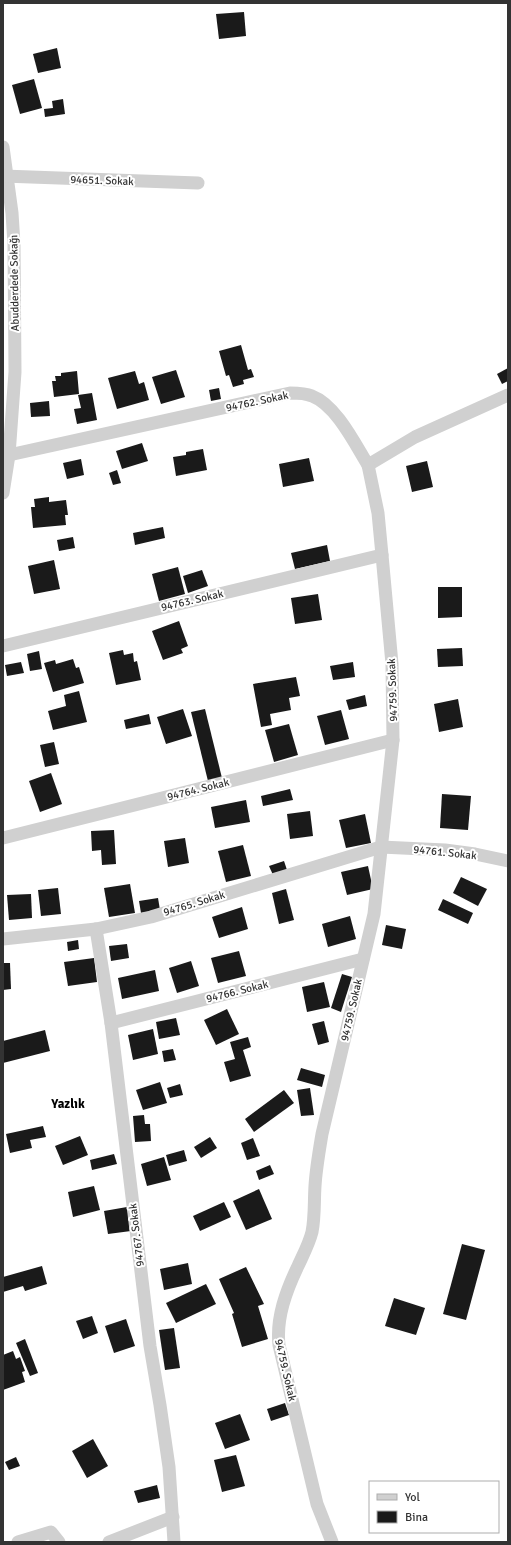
<svg xmlns="http://www.w3.org/2000/svg" width="511" height="1545" viewBox="0 0 511 1545" font-family="Signika,sans-serif">
  <rect width="100%" height="100%" fill="#fff"/>
  <!-- building -->
  <g fill="#1a1a1a">
    <polygon points="244,12 246,36 219,39 216,14"/>
    <polygon points="57,48 61,68 38,73 33,54"/>
    <polygon points="34,79 42,108 20,114 12,85"/>
    <polygon points="63,99 65,114 45,117 44,109 53,108 52,101"/>
    <polygon points="241,345 248,370 251,369 254,377 243,380 244,384 233,387 229,375 226,376 219,351"/>
    <polygon points="508,368 508,381 502,384 497,374"/>
    <polygon points="176,370 185,397 161,404 152,377"/>
    <polygon points="77,371 79,394 54,397 52,381 56,381 55,376 61,376 61,373"/>
    <polygon points="135,371 139,384 144,382 149,400 117,409 108,378"/>
    <polygon points="219,388 221,399 211,401 209,390"/>
    <polygon points="92,393 97,420 77,424 74,409 81,408 78,395"/>
    <polygon points="49,401 50,416 31,417 30,403"/>
    <polygon points="142,443 148,461 122,469 116,451"/>
    <polygon points="203,449 207,470 176,476 173,457 186,455 186,452"/>
    <polygon points="309,458 314,481 283,487 279,464"/>
    <polygon points="81,459 84,475 67,479 63,463"/>
    <polygon points="427,461 433,487 412,492 406,466"/>
    <polygon points="117,470 121,483 113,485 109,473"/>
    <polygon points="49,497 49,502 66,500 68,515 65,515 66,525 33,528 31,507 35,507 34,499"/>
    <polygon points="163,527 165,538 135,545 133,533"/>
    <polygon points="73,537 75,548 59,551 57,540"/>
    <polygon points="327,545 330,561 295,569 291,553"/>
    <polygon points="54,560 60,589 34,594 28,566"/>
    <polygon points="178,567 185,594 159,601 152,574"/>
    <polygon points="202,570 208,586 188,593 183,576"/>
    <polygon points="438,587 462,587 462,617 438,618"/>
    <polygon points="318,594 322,620 295,624 291,598"/>
    <polygon points="179,621 188,646 181,649 183,653 163,660 152,631"/>
    <polygon points="462,648 463,666 438,667 437,649"/>
    <polygon points="123,650 124,655 133,653 134,662 137,661 141,680 116,685 109,653"/>
    <polygon points="39,651 42,669 30,671 27,654"/>
    <polygon points="73,659 76,668 79,667 84,683 53,692 44,663 55,660 56,664"/>
    <polygon points="21,662 24,673 7,676 5,665"/>
    <polygon points="353,662 355,677 333,680 330,666"/>
    <polygon points="296,677 300,696 289,698 291,710 270,714 272,725 261,727 253,684"/>
    <polygon points="79,691 87,722 53,730 48,711 66,706 64,695"/>
    <polygon points="365,695 367,706 349,710 346,700"/>
    <polygon points="458,699 463,727 439,732 434,704"/>
    <polygon points="183,709 192,736 166,744 157,717"/>
    <polygon points="205,709 222,778 208,781 191,712"/>
    <polygon points="341,710 349,739 325,745 317,716"/>
    <polygon points="149,714 151,724 126,729 124,720"/>
    <polygon points="289,724 298,755 274,762 265,730"/>
    <polygon points="54,742 59,764 45,767 40,745"/>
    <polygon points="51,773 62,804 40,812 29,781"/>
    <polygon points="290,789 293,800 263,806 261,796"/>
    <polygon points="442,794 471,796 468,830 440,828"/>
    <polygon points="246,800 250,822 215,828 211,807"/>
    <polygon points="310,811 313,836 290,839 287,814"/>
    <polygon points="365,814 371,843 346,848 339,820"/>
    <polygon points="114,830 116,864 102,865 101,850 92,851 91,831"/>
    <polygon points="185,838 189,863 168,867 164,841"/>
    <polygon points="243,845 251,876 226,882 218,851"/>
    <polygon points="284,861 287,870 273,875 269,866"/>
    <polygon points="368,866 373,889 347,895 341,872"/>
    <polygon points="461,877 487,889 478,906 453,893"/>
    <polygon points="130,884 135,913 109,917 104,888"/>
    <polygon points="58,888 61,914 41,916 38,890"/>
    <polygon points="286,889 294,920 279,924 272,893"/>
    <polygon points="31,894 32,918 9,920 7,895"/>
    <polygon points="158,898 160,910 141,913 139,901"/>
    <polygon points="443,899 473,913 468,924 438,910"/>
    <polygon points="242,907 248,929 219,938 212,917"/>
    <polygon points="350,916 356,939 328,947 322,924"/>
    <polygon points="386,925 406,929 402,949 382,945"/>
    <polygon points="78,940 79,949 68,951 67,942"/>
    <polygon points="127,944 129,958 111,961 109,946"/>
    <polygon points="239,951 246,976 218,983 211,958"/>
    <polygon points="94,958 97,982 68,986 64,962"/>
    <polygon points="191,961 199,986 177,993 169,968"/>
    <polygon points="3,963 10,963 11,989 3,990"/>
    <polygon points="155,970 159,991 122,999 118,978"/>
    <polygon points="342,974 352,977 341,1012 331,1008"/>
    <polygon points="324,982 330,1007 307,1012 302,987"/>
    <polygon points="227,1009 239,1034 216,1045 204,1020"/>
    <polygon points="176,1018 180,1035 159,1039 156,1022"/>
    <polygon points="324,1021 329,1042 318,1045 312,1024"/>
    <polygon points="153,1029 158,1054 133,1060 128,1035"/>
    <polygon points="45,1030 50,1051 3,1063 3,1041"/>
    <polygon points="248,1037 251,1047 243,1050 251,1076 230,1082 224,1062 235,1059 230,1042"/>
    <polygon points="173,1049 176,1060 164,1062 162,1051"/>
    <polygon points="301,1068 325,1075 322,1087 297,1080"/>
    <polygon points="160,1082 167,1103 143,1110 136,1090"/>
    <polygon points="180,1084 183,1095 170,1098 167,1088"/>
    <polygon points="310,1088 314,1115 301,1116 297,1090"/>
    <polygon points="284,1090 294,1103 254,1132 245,1119"/>
    <polygon points="144,1115 145,1124 150,1124 151,1141 135,1142 133,1116"/>
    <polygon points="43,1126 46,1137 30,1140 32,1148 10,1153 6,1134"/>
    <polygon points="80,1136 88,1155 63,1165 55,1146"/>
    <polygon points="210,1137 217,1148 201,1158 194,1147"/>
    <polygon points="253,1138 260,1156 247,1160 241,1143"/>
    <polygon points="184,1150 187,1161 169,1166 166,1155"/>
    <polygon points="114,1154 117,1164 92,1170 90,1160"/>
    <polygon points="164,1157 171,1180 147,1186 141,1164"/>
    <polygon points="270,1165 274,1174 259,1180 256,1171"/>
    <polygon points="94,1186 100,1210 73,1217 68,1192"/>
    <polygon points="259,1189 272,1219 246,1230 233,1201"/>
    <polygon points="224,1202 231,1217 200,1231 193,1216"/>
    <polygon points="127,1207 131,1231 108,1234 104,1211"/>
    <polygon points="462,1244 485,1250 466,1320 443,1314"/>
    <polygon points="188,1263 192,1284 164,1290 160,1269"/>
    <polygon points="42,1266 47,1284 25,1291 23,1286 3,1292 3,1277"/>
    <polygon points="246,1267 264,1304 258,1306 268,1339 242,1347 232,1314 234,1313 219,1279"/>
    <polygon points="206,1284 216,1304 176,1323 166,1303"/>
    <polygon points="394,1298 425,1308 416,1335 385,1326"/>
    <polygon points="92,1316 98,1333 83,1339 76,1321"/>
    <polygon points="126,1319 135,1346 114,1353 105,1326"/>
    <polygon points="174,1328 180,1368 165,1370 159,1330"/>
    <polygon points="25,1339 38,1373 30,1376 16,1343"/>
    <polygon points="13,1351 16,1359 20,1357 25,1371 22,1372 25,1382 3,1390 3,1355"/>
    <polygon points="285,1403 289,1415 271,1421 267,1409"/>
    <polygon points="240,1414 250,1440 225,1449 215,1423"/>
    <polygon points="93,1439 108,1466 87,1478 72,1451"/>
    <polygon points="236,1455 245,1486 222,1492 214,1460"/>
    <polygon points="16,1457 20,1466 9,1470 5,1462"/>
    <polygon points="157,1485 160,1498 138,1503 134,1491"/>
  </g>
  <g fill="none" stroke-linecap="round" stroke-linejoin="round">
    <!-- minor -->
    <g stroke="#d0d0d0" stroke-width="13">
      <polyline points="3,147 12,213 14,244 15,372 9,455 3,493"/>
      <polyline points="3,176 198,183"/>
      <path d="M9 455 290 393C297 393 305 393 312 396 336 405 355 444 368 465L415 437 508 395"/>
      <polyline points="3,646 382,555"/>
      <polyline points="3,838 393,740"/>
      <polyline points="96,929 111,1023 150,1346 160,1405 169,1467 174,1542"/>
      <polyline points="3,939 96,929 151,917 381,847 445,850 475,854 508,861"/>
      <polyline points="111,1023 363,959"/>
      <polyline points="18,1542 51,1532 59,1542"/>
      <polyline points="109,1542 173,1517"/>
      <path d="M332 1542 317 1504 279 1345C276 1318 286 1291 298 1266 303 1255 309 1244 312 1232 315 1217 314 1201 315 1186 316 1169 319 1152 322 1134L374 914 393 740 392 664 382 555 378 513 368 465"/>
    </g>
  </g>
  <g text-anchor="middle" stroke-width="4" stroke-linejoin="round" paint-order="stroke">
    <!-- street labels -->
    <g font-size="11" fill="#333" stroke="#fff">
      <text transform="translate(102 180) rotate(2)" y="4">94651. Sokak</text>
      <text transform="translate(14 283) rotate(-91)" y="4">Abudderdede Sokağı</text>
      <text transform="translate(257 401) rotate(-12)" y="4">94762. Sokak</text>
      <text transform="translate(192 600) rotate(-13)" y="4">94763. Sokak</text>
      <text transform="translate(392 690) rotate(-92)" y="4">94759. Sokak</text>
      <text transform="translate(198 789) rotate(-14)" y="4">94764. Sokak</text>
      <text transform="translate(445 852) rotate(6)" y="4">94761. Sokak</text>
      <text transform="translate(194 903) rotate(-17)" y="4">94765. Sokak</text>
      <text transform="translate(237 991) rotate(-14)" y="4">94766. Sokak</text>
      <text transform="translate(351 1010) rotate(-77)" y="4">94759. Sokak</text>
      <text transform="translate(136 1235) rotate(-97)" y="4">94767. Sokak</text>
      <text transform="translate(286 1370) rotate(77)" y="4">94759. Sokak</text>
    </g>
    <!-- quarter labels -->
    <g font-size="13" font-weight="bold" fill="#000" stroke="#fff">
      <text x="68" y="1108">Yazlık</text>
    </g>
  </g>
  <!-- border -->
  <rect width="511" height="1545" fill="none" stroke="#333333" stroke-width="8"/>
  <!-- legend -->
  <rect x="369" y="1481" width="130" height="52" fill="#ffffff" stroke="#adadad"/>
  <rect x="377" y="1494" width="20" height="6" fill="#d0d0d0" stroke="#adadad"/>
  <text x="405" y="1501" font-size="12" fill="#333333">Yol</text>
  <rect x="377" y="1511" width="20" height="12" fill="#1a1a1a" stroke="#adadad"/>
  <text x="405" y="1521" font-size="12" fill="#333333">Bina</text>
</svg>
